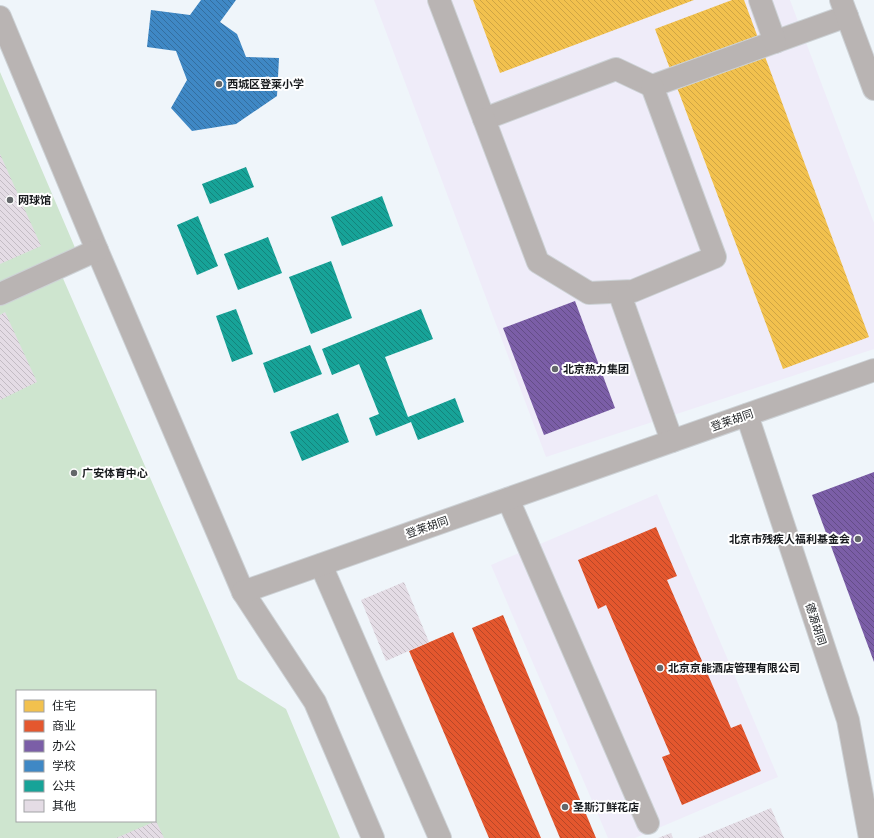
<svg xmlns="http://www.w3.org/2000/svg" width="874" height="838" viewBox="0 0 874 838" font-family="Roboto,'Noto Sans SC',sans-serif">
  <defs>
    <pattern id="homes-back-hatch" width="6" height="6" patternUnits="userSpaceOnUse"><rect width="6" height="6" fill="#f2c14e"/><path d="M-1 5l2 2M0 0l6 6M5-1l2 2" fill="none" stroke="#cfa544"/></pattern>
    <pattern id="shops-back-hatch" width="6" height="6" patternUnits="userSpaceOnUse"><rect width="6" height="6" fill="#e4572e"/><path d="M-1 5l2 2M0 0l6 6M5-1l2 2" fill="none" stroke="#b84727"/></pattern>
    <pattern id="offices-back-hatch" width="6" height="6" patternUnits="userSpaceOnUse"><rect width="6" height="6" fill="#7b5ea7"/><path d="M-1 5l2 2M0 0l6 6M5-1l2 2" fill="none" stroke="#644d87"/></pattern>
    <pattern id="schools-back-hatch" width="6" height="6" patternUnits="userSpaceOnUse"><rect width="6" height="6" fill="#3f88c5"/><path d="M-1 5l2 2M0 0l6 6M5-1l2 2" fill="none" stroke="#346e9f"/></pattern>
    <pattern id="public-back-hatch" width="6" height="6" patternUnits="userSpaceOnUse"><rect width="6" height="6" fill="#17a398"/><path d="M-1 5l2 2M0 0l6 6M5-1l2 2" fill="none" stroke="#14847b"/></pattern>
    <pattern id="building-back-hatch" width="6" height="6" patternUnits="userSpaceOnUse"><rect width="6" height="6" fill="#e4dce5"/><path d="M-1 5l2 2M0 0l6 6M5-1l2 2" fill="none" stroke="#c3bcc4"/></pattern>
  </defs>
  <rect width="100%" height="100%" fill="#eff5fa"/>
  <!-- commercial -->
  <g fill="#efecf9">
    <polygon points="374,0 790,0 874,223 874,349 546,457"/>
    <polygon points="657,494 778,777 635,838 608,838 491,565"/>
  </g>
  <!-- pitch -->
  <path fill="#cee5cf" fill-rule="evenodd" d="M0 72 79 257 58 267 238 679 286 709 340 838H0ZM17 691H155V821H17Z"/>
  <!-- homes -->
  <g fill="url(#homes-back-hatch)">
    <polygon points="473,0 694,0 500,73"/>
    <polygon points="732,0 744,0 869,337 783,369 655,29"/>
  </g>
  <!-- shops -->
  <g fill="url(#shops-back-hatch)">
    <polygon points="656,527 677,576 667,580 731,728 741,724 761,771 682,805 662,757 670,754 606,605 598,609 578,560"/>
    <polygon points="503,615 596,838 560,838 472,628"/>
    <polygon points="453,632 541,838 489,838 409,651"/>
  </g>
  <!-- offices -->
  <g fill="url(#offices-back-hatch)">
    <polygon points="575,301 615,408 544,435 503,328"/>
    <polygon points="874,472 874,662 812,495"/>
  </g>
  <!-- schools -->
  <polygon fill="url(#schools-back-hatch)" points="201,0 236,0 220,22 237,34 246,57 279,58 277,96 236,124 192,131 171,108 187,80 176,51 147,47 151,10 190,15"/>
  <!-- public -->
  <g fill="url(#public-back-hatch)">
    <polygon points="246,167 254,187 210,204 202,184"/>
    <polygon points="382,196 393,226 342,246 331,217"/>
    <polygon points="198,216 218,266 197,275 177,225"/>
    <polygon points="268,237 282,273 238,290 224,254"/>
    <polygon points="331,261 352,318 311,334 289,277"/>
    <polygon points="236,309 253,354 232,362 216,316"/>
    <polygon points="421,309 433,339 385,357 408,417 455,398 464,422 418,440 411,422 376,436 369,418 379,414 359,364 332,375 322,349"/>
    <polygon points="310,345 322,374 274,393 263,363"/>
    <polygon points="338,413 349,442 302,461 290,432"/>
  </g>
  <!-- building -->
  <g fill="url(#building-back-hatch)">
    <polygon points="0,154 41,246 0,264"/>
    <polygon points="5,312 37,382 0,400 0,315"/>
    <polygon points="404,582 429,642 386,661 361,600"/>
    <polygon points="771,808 784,838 698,838"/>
    <polygon points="156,821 164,838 116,838"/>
    <polygon points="671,833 673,838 658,838"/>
  </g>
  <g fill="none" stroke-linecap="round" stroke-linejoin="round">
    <!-- minor casing -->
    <g stroke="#cdd2d6" stroke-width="24">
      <g id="minor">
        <polyline points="439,0 484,119 616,69 652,86 847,16"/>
        <polyline points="760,0 775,42"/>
        <polyline points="841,0 874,89"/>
        <polyline points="0,17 97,250 243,592 315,702 373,838"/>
        <polyline points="484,119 538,262 589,293 633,291 715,257 652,86"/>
        <polyline points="619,292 672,441"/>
        <polyline points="0,294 97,250"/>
        <polyline points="747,415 848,720 870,838"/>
        <polyline points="508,499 648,823"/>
        <polyline points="321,565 440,838"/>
        <polyline points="243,592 874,370"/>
      </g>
    </g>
    <!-- minor -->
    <use href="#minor" stroke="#b9b4b3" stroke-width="22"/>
  </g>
  <!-- markers -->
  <g fill="#63676a" stroke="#fff" stroke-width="1.5">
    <circle cx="219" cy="84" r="4"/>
    <circle cx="10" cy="200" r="4"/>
    <circle cx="555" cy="369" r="4"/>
    <circle cx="74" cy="473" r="4"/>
    <circle cx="858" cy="539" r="4"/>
    <circle cx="660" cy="668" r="4"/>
    <circle cx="565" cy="807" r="4"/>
  </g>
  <g text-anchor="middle" stroke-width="4" stroke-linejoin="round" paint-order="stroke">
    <!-- poi labels -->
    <g font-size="11" font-weight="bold" fill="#171a1d" stroke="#fff" text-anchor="start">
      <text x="227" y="88">西城区登莱小学</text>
      <text x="18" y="204">网球馆</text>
      <text x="563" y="373">北京热力集团</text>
      <text x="82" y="477">广安体育中心</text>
      <text x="850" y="543" text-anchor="end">北京市残疾人福利基金会</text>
      <text x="668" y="672">北京京能酒店管理有限公司</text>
      <text x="573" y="811">圣斯汀鲜花店</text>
    </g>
    <!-- street labels -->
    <g font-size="11" fill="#171a1d" stroke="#fff">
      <text transform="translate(732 420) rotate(-19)" y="4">登莱胡同</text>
      <text transform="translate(427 527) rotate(-19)" y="4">登莱胡同</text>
      <text transform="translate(816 624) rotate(72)" y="4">德源胡同</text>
    </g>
  </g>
  <!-- legend -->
  <rect x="16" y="690" width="140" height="132" fill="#ffffff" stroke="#a2a3a5"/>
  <rect x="24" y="700" width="20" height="12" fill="#f2c14e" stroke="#a2a3a5"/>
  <text x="52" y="710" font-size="12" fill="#171a1d">住宅</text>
  <rect x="24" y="720" width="20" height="12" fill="#e4572e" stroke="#a2a3a5"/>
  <text x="52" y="730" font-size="12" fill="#171a1d">商业</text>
  <rect x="24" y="740" width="20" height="12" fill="#7b5ea7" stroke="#a2a3a5"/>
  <text x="52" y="750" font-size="12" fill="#171a1d">办公</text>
  <rect x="24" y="760" width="20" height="12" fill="#3f88c5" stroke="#a2a3a5"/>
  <text x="52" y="770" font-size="12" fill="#171a1d">学校</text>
  <rect x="24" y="780" width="20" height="12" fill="#17a398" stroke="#a2a3a5"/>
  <text x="52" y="790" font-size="12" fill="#171a1d">公共</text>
  <rect x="24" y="800" width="20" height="12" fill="#e4dce5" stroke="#a2a3a5"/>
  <text x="52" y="810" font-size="12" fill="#171a1d">其他</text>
</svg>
